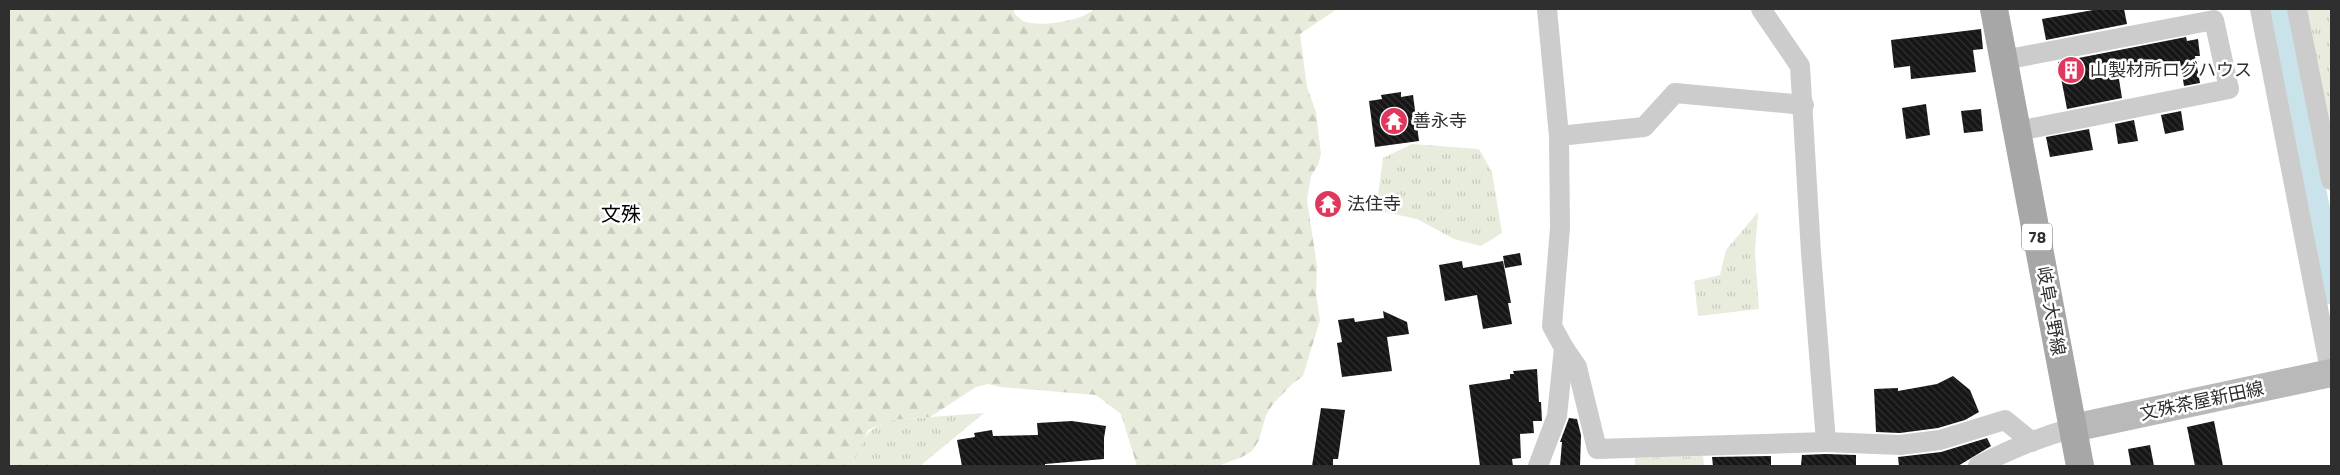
<svg xmlns="http://www.w3.org/2000/svg" width="2340" height="475" viewBox="0 0 2340 475" font-family="'Titillium Web','Noto Sans JP',sans-serif">
  <defs>
    <pattern id="grass-tufts" width="24" height="20" patternUnits="userSpaceOnUse" patternTransform="scale(1.25)"><rect width="24" height="20" fill="#e7ecdd"/><path d="M3 7l-1-3M5 7V3M7 7l1-3M15 17l-1-3M17 17v-4M19 17l1-3" fill="none" stroke="#c6cbbe"/></pattern>
    <pattern id="forest-firs" width="22" height="20" patternUnits="userSpaceOnUse" patternTransform="scale(1.25)"><rect width="22" height="20" fill="#e7ecdd"/><path d="M5 1l3.5 6h-7zM16 11l3.5 6h-7z" fill="#c6cbbe"/></pattern>
    <pattern id="building-back-hatch" width="6" height="6" patternUnits="userSpaceOnUse" patternTransform="scale(1.25)"><rect width="6" height="6" fill="#161616"/><path d="M-1 5l2 2M0 0l6 6M5-1l2 2" fill="none" stroke="#303030"/></pattern>
  </defs>
  <rect width="100%" height="100%" fill="#fff"/>
  <!-- grass -->
  <g fill="url(#grass-tufts)">
    <polygon points="2307,9 2331,9 2331,142"/>
    <polygon points="1412,144 1479,149 1492,172 1502,233 1481,246 1454,239 1417,219 1376,210 1383,158"/>
    <polygon points="1758,212 1755,251 1759,309 1698,316 1694,281 1720,275 1726,250"/>
    <path d="M984 413 920 466H852C864 440 862 430 892 420Z"/>
    <polygon points="1703,456 1704,466 1635,466 1635,458"/>
  </g>
  <!-- forest -->
  <path fill="url(#forest-firs)" d="M9 9H1014V13C1017 16 1020 19 1023 21 1038 28 1083 21 1094 9H1337L1300 34 1307 87 1316 112 1321 154 1318 165 1311 176 1307 200 1317 266 1316 294 1320 320 1303 376 1292 384 1273 404 1266 415 1259 440 1252 451 1242 457 1218 466H1137L1121 414 1096 395 1001 387 988 384 976 387 930 417 892 420 868 430 852 466H9Z"/>
  <g fill="none" stroke-linecap="round" stroke-linejoin="round">
    <!-- river -->
    <polyline stroke="#cae3eb" stroke-width="29" points="2277,9 2331,290"/>
  </g>
  <!-- building -->
  <g fill="url(#building-back-hatch)">
    <polygon points="2099,9 2124,9 2127,24 2046,40 2042,19"/>
    <polygon points="1981,29 1983,49 1973,50 1976,72 1911,79 1910,66 1894,68 1891,40"/>
    <polygon points="2186,37 2187,41 2198,39 2200,56 2195,56 2200,83 2184,86 2180,61 2122,71 2118,73 2122,98 2067,109 2058,62"/>
    <polygon points="1401,92 1401,97 1413,95 1419,141 1375,147 1369,101 1382,99 1381,95"/>
    <polygon points="1926,104 1930,135 1906,139 1902,108"/>
    <polygon points="1981,109 1983,131 1964,133 1961,111"/>
    <polygon points="2181,111 2184,130 2165,134 2161,115"/>
    <polygon points="2134,120 2138,141 2118,144 2115,124"/>
    <polygon points="2089,129 2093,150 2050,157 2046,137"/>
    <polygon points="1520,253 1522,265 1505,268 1503,256"/>
    <polygon points="1462,261 1463,268 1503,261 1511,303 1508,303 1512,324 1483,329 1477,295 1445,301 1439,265"/>
    <polygon points="1383,311 1407,322 1409,334 1387,337 1392,371 1342,377 1337,343 1342,342 1338,320 1354,318 1355,322 1384,318"/>
    <polygon points="1537,369 1539,402 1541,402 1542,421 1533,421 1534,433 1520,434 1521,458 1512,459 1513,466 1480,466 1469,385 1510,379 1510,374 1514,374 1513,371"/>
    <polygon points="1953,376 1970,390 1979,412 1965,420 1938,428 1900,433 1876,432 1874,389 1898,388 1898,391 1937,384"/>
    <polygon points="1321,408 1345,410 1338,459 1333,459 1333,466 1312,466"/>
    <polygon points="1569,418 1577,419 1581,435 1580,466 1560,466 1562,442 1560,442"/>
    <polygon points="1072,421 1106,426 1104,438 1104,459 1045,464 1045,466 962,466 957,440 975,437 974,433 992,430 993,436 1038,435 1037,423"/>
    <polygon points="2214,421 2223,466 2195,466 2187,427"/>
    <polygon points="1987,438 1991,446 1958,466 1899,466 1898,457 1941,452"/>
    <polygon points="2150,445 2154,466 2131,466 2128,449"/>
    <polygon points="1826,454 1856,455 1856,466 1801,465 1802,455"/>
    <polygon points="1771,456 1771,466 1713,466 1712,457"/>
  </g>
  <g fill="none" stroke-linecap="round" stroke-linejoin="round">
    <!-- minor -->
    <g stroke="#ccc" stroke-width="20">
      <polyline points="1761,9 1800,66 1811,253 1826,442 1900,445 1940,440 2005,420 2032,442"/>
      <polyline points="2260,9 2331,375"/>
      <polyline points="2297,9 2331,180"/>
      <polyline points="2004,60 2214,20 2229,89 2018,131"/>
      <polyline points="1559,136 1644,127 1675,93 1804,105"/>
      <polyline points="1564,348 1577,367 1597,449 1826,442"/>
      <polyline points="1538,466 1557,416 1564,348 1552,326 1560,228 1559,136 1547,9"/>
      <path d="M1978 466C2008 450 2040 437 2073 428"/>
    </g>
    <!-- secondary -->
    <polyline stroke="#b9b9b9" stroke-width="28" points="2073,428 2331,373"/>
    <!-- primary -->
    <polyline stroke="#a7a7a7" stroke-width="28" points="1994,9 2080,466"/>
  </g>
  <!-- icons -->
  <defs>
    <g id="building-disc" transform="scale(1.4375)"><circle r="9.5" fill="#df385c" stroke="#fff"/><path d="M-4-6H4V6H1V3H-1V6H-4ZM-2.5-4.3h1.7v1.8h-1.7ZM.8-4.3h1.7v1.8H.8ZM-2.5-1h1.7V.8h-1.7ZM.8-1h1.7V.8H.8Z" fill="#fff"/></g>
    <g id="temple-disc" transform="scale(1.4375)"><circle r="9.5" fill="#df385c" stroke="#fff"/><path d="M0-6L5-2H3V0L6.5 2.5H4V6H1.5V3h-3V6H-4V2.5H-6.5L-3 0V-2H-5Z" fill="#fff"/></g>
  </defs>
  <g fill-rule="evenodd">
    <use href="#building-disc" x="2071" y="70"/>
    <use href="#temple-disc" x="1394" y="121"/>
    <use href="#temple-disc" x="1328" y="204"/>
  </g>
  <g text-anchor="middle" stroke-width="5" stroke-linejoin="round" paint-order="stroke">
    <!-- shield labels -->
    <rect fill="#fff" stroke="#6d6d6d" stroke-width="1" x="2022" y="223.5" width="30" height="27" rx="4"/>
    <g font-size="16" font-weight="bold" fill="#2f2f2f">
      <text x="2037" y="243">78</text>
    </g>
    <!-- poi labels -->
    <g font-size="18" fill="#2f2f2f" stroke="#fff" text-anchor="start">
      <text x="2090" y="76">山製材所ログハウス</text>
      <text x="1413" y="127">善永寺</text>
      <text x="1347" y="210">法住寺</text>
    </g>
    <!-- street labels -->
    <g font-size="18" fill="#2f2f2f" stroke="#fff">
      <text transform="translate(2051 311) rotate(80)" y="6">岐阜大野線</text>
      <text transform="translate(2202 401) rotate(-12)" y="6">文殊茶屋新田線</text>
    </g>
    <!-- quarter labels -->
    <g font-size="20" fill="#000" stroke="#fff">
      <text x="621" y="221">文殊</text>
    </g>
  </g>
  <!-- border -->
  <rect width="2340" height="475" fill="none" stroke="#2f2f2f" stroke-width="20"/>
</svg>
